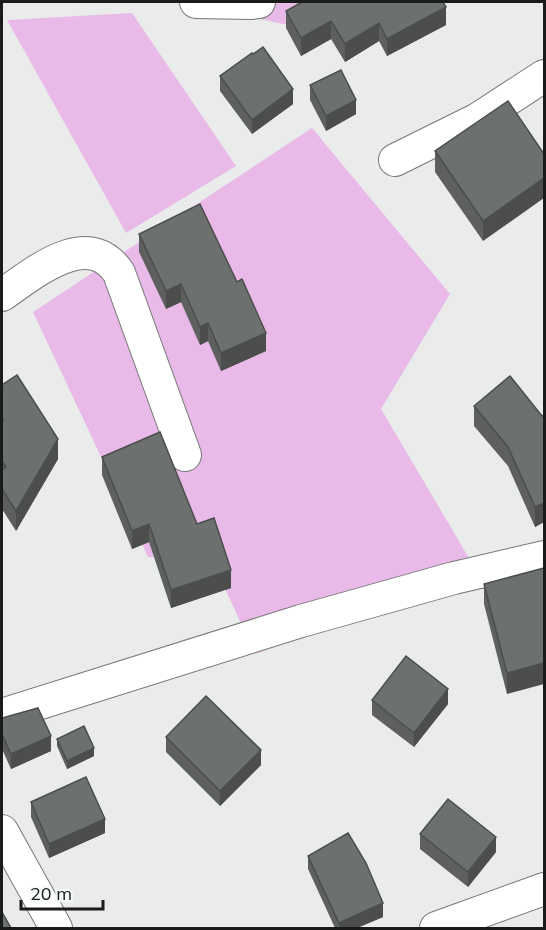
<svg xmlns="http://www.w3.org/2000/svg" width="546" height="930" viewBox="0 0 546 930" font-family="Mulish,sans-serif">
  <rect width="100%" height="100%" fill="#e9ecea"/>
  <!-- green -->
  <g fill="#e9bae8">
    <polygon points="181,2 333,2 288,25"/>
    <polygon points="132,13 236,166 126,233 7,20"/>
    <polygon points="312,128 450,294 381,409 479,575 255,654 211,558 148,557 33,312"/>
  </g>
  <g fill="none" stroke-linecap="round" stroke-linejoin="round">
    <!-- minor casing -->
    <g stroke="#757876" stroke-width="34">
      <g id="minor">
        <polyline points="196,2 252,3 259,2"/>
        <polyline points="395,160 478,119 544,76"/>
        <path d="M2 295C33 274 88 226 119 273L185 455"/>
        <polyline points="2,715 301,621 454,578 544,557"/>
        <polyline points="2,831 56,928"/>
        <polyline points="436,928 544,889"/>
      </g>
    </g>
    <!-- minor -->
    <use href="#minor" stroke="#fff" stroke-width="32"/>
  </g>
  <!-- wall -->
  <g fill="#5d605f">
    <polygon points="286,11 446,25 387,56 379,41 345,62 331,39 301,56 286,28"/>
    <polygon points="253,54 293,104 252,134 220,91 220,76"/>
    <polygon points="310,85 356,114 326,131 310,100"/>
    <polygon points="435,151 544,154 483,241 435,172"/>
    <polygon points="139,234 266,351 221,371 208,341 200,345 181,302 166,309 139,252"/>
    <polygon points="2,385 58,459 16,531 2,509"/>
    <polygon points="474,406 542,416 544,415 544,522 535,527 508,466 474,426"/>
    <polygon points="102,457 197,524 231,588 171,608 149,542 132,549 102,475"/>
    <polygon points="544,568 507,694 484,604 484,584"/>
    <polygon points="372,700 448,704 414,747 372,715"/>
    <polygon points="2,718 51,751 11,769 2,749"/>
    <polygon points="166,737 261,765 220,806 166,752"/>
    <polygon points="57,739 94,756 67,769 57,746"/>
    <polygon points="31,802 105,833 49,858 31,817"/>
    <polygon points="420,834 496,852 468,887 420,849"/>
    <polygon points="308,856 383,917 357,928 335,928 308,869"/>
  </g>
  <!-- shaded-wall -->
  <g fill="#4c4e4d">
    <polygon points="446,7 446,25 387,56 387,39"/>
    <polygon points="331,21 331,39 301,56 301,38"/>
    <polygon points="379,23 379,41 345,62 345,44"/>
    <polygon points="293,89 293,104 252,134 252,120"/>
    <polygon points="356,100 356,114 326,131 326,116"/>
    <polygon points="544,178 544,198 483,241 483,221"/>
    <polygon points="181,284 181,302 166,309 166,291"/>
    <polygon points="208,323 208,341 200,345 200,327"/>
    <polygon points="266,333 266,351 221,371 221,353"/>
    <polygon points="58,439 58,459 16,531 16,511"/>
    <polygon points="544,503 544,522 535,527 535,507"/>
    <polygon points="149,524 149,542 132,549 132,531"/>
    <polygon points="231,570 231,588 171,608 171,590"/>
    <polygon points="544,663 544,684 507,694 507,673"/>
    <polygon points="448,689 448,704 414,747 414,733"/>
    <polygon points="51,736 51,751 11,769 11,754"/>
    <polygon points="94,748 94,756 67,769 67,761"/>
    <polygon points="261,750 261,765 220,806 220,791"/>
    <polygon points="105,819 105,833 49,858 49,844"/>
    <polygon points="496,837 496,852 468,887 468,872"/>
    <polygon points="383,903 383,917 357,928 339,928 339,923"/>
  </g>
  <!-- building -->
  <g fill="#6c706e" stroke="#4c4e4d" stroke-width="1.5">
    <polygon points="302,2 443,2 446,7 387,39 379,23 345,44 331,21 301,38 286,11"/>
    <polygon points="263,47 293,89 252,120 220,76 252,53 253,54"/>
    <polygon points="341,70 356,100 326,116 310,85"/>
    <polygon points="508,101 544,154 544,178 483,221 435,151"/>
    <polygon points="200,204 237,282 242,279 266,333 221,353 208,323 200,327 181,284 166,291 139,234"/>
    <polygon points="17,375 58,439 16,511 2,489 2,470 6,467 2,461 2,421 3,420 2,417 2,385"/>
    <polygon points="510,376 542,416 544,415 544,503 535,507 508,447 474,406"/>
    <polygon points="160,432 197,524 214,518 231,570 171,590 149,524 132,531 102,457"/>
    <polygon points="544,568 544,663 507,673 484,584"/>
    <polygon points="406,656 448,689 414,733 372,700"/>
    <polygon points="206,696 261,750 220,791 166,737"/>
    <polygon points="38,708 51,736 11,754 2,734 2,718"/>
    <polygon points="84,726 94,748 67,761 57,739"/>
    <polygon points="86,777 105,819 49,844 31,802"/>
    <polygon points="448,799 496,837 468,872 420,834"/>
    <polygon points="348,833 366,863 383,903 339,923 308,856"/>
    <polygon points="2,912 11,928 2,928"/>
  </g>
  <!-- border -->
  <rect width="546" height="930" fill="none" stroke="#1a1b1b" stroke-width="6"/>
  <!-- scale -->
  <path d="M21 900v9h82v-9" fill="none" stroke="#1a1b1b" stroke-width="3"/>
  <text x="30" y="900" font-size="18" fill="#1a1b1b" stroke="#f6faf7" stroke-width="4.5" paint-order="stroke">20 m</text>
</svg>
